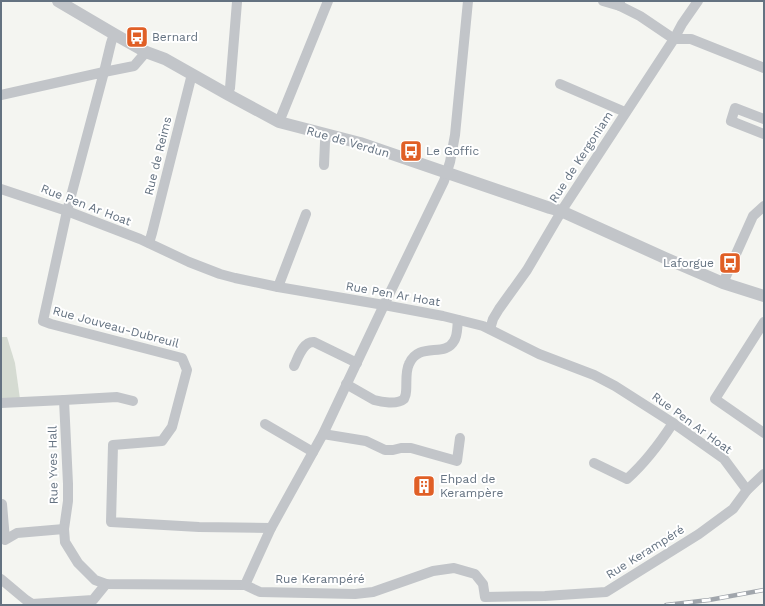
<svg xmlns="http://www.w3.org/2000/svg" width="765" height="606" viewBox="0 0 765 606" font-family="'Work Sans',sans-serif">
  <rect width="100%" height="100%" fill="#f4f5f1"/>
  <!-- green -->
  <polygon fill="#d5dbd2" points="1,337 7,337 15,363 20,399 1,400"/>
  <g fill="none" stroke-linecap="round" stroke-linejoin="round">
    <!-- minor -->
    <g stroke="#c2c5c9" stroke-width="10">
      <polyline points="603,1 620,6"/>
      <polyline points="620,1 620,6 640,16 674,39 691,39 764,68"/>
      <polyline points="114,34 111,43 104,72 134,66 146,52"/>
      <polyline points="560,84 625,112"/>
      <polyline points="227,94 230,88 237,2"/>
      <polyline points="1,95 104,72 67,211 43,321 51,324 182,358 187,370 172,427 162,441 113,445 111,522 199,527 271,528"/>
      <polyline points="764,119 735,108 731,121 764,134"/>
      <polyline points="279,122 328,1"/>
      <polyline points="324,165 325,142 326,134"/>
      <polyline points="1,189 67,211 140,239 189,262 220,274 235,278 278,287 384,305 443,316 483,326 539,354 594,375 615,386 673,423 724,459 747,490"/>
      <polyline points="149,243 152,233 192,74"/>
      <polyline points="723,283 753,216 764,206"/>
      <polyline points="278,287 306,214"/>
      <polyline points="764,322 715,399 764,433"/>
      <polyline points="490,329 493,319 499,309 527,270 564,207 674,39 682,24 698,1"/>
      <path d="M294 366C298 358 303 341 314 342L357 363"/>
      <path d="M346 384 374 400C381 402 397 405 404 399 405 397 406 395 406 392 407 384 405 372 409 364 419 341 445 358 454 341 458 335 457 326 458 320"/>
      <polyline points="64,400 117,397 133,401"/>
      <polyline points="1,403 64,400 68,484 68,501 64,529 65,542 78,563 95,580 106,584 245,585 260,592 355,594 373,592 433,571 454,568 475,574 483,584 485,597 545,596 606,592 699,534 733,509 747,490 764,474"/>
      <polyline points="265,424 313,452"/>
      <polyline points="323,434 366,441 385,450 393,450 401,448 411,448 457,461 460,438"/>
      <path d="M594 463 627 479C645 463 660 443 673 423"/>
      <polyline points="2,504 5,540 17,533 64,529"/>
      <polyline points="1,579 26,600 32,604 93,600 106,584"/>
      <polyline points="245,585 271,528 323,434 384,305 444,181 450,162 455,135 468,1"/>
    </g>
    <!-- tertiary -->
    <polyline stroke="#c2c5c9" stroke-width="12" points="58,1 114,34 146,52 165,59 227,94 279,122 360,143 550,208 561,211 665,258 723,283 764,296"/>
    <!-- rail casing -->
    <g stroke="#a1a6ac" stroke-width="4.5">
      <polyline id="rail" points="666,605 709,600 764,590"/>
    </g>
    <!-- rail -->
    <use href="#rail" stroke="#fff" stroke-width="3" stroke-dasharray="9" stroke-linecap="butt"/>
  </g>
  <!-- icons -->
  <defs>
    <g id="bus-square" transform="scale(1.15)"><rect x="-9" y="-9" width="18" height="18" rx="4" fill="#e05f26" stroke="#fff"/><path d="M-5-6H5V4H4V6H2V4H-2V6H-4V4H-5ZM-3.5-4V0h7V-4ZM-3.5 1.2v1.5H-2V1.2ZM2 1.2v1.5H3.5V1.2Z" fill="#fff"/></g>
    <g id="building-square" transform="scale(1.15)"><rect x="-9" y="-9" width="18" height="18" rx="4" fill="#e05f26" stroke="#fff"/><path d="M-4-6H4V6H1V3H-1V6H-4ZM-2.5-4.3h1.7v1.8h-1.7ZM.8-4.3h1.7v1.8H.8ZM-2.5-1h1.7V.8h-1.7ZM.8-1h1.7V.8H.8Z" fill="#fff"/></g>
  </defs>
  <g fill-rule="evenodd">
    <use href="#bus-square" x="137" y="37"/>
    <use href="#bus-square" x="411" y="151"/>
    <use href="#bus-square" x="730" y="263"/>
    <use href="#building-square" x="424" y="486"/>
  </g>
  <g text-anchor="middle" stroke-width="4" stroke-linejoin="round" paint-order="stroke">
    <!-- poi labels -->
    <g font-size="12" fill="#647281" stroke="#fff" text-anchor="start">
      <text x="152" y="41">Bernard</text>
      <text x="426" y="155">Le Goffic</text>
      <text x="714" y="267" text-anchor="end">Laforgue</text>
      <text x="440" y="483">Ehpad de<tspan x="440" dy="14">Kerampère</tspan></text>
    </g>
    <!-- street labels -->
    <g font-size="12" fill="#647281" stroke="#fff">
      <text transform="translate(348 142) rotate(16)" y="4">Rue de Verdun</text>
      <text transform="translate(158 156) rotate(-76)" y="4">Rue de Reims</text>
      <text transform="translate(581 157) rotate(-57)" y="4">Rue de Kergoniam</text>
      <text transform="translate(86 205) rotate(21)" y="4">Rue Pen Ar Hoat</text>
      <text transform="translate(393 294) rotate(10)" y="4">Rue Pen Ar Hoat</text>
      <text transform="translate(116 327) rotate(15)" y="4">Rue Jouveau-Dubreuil</text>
      <text transform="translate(692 423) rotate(36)" y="4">Rue Pen Ar Hoat</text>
      <text transform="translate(53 465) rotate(-91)" y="4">Rue Yves Hall</text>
      <text transform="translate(645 552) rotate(-32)" y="4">Rue Kerampéré</text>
      <text x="320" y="583">Rue Kerampéré</text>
    </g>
  </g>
  <!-- border -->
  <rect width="765" height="606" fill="none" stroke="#647281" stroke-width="4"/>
</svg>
